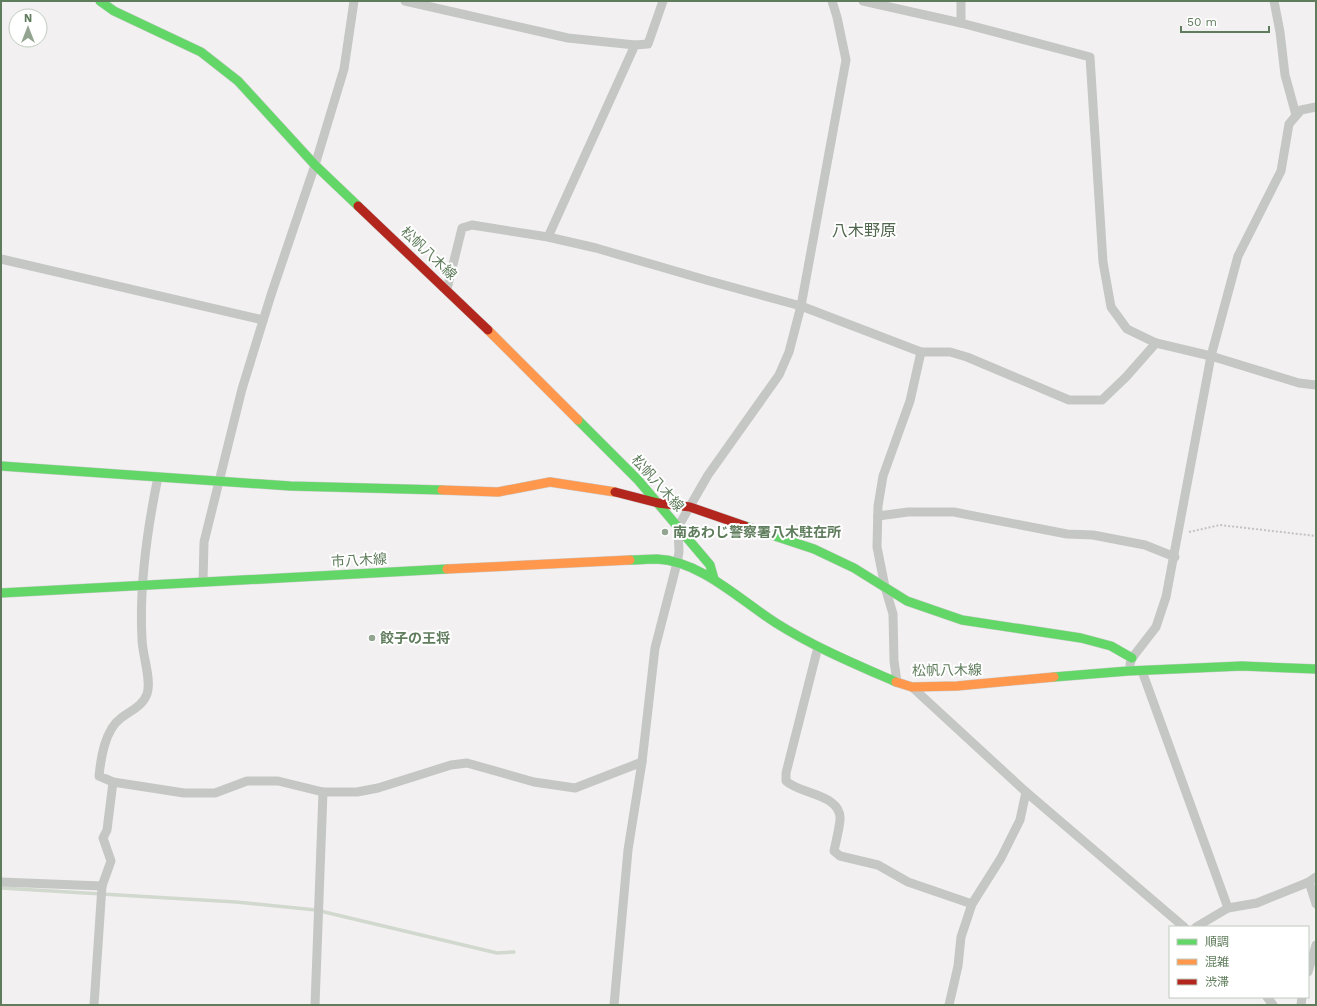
<svg xmlns="http://www.w3.org/2000/svg" width="1317" height="1006" viewBox="0 0 1317 1006" font-family="'Work Sans','Noto Sans JP',sans-serif">
  <rect width="100%" height="100%" fill="#f3f0f2"/>
  <g fill="none" stroke-linecap="round" stroke-linejoin="round">
    <!-- stream -->
    <polyline stroke="#d1d8ce" stroke-width="3.5" points="1,888 236,902 316,910 497,953 514,952"/>
    <!-- fast casing -->
    <g stroke="#cdcecd" stroke-width="10">
      <g id="fast">
        <polyline points="100,1 114,11 201,52 238,81 315,165 358,206"/>
        <polyline points="578,420 638,480 710,565 714,579"/>
        <polyline points="1,466 290,486 442,490"/>
        <polyline points="745,526 814,549 854,568 907,601 962,620 1081,638 1111,646 1132,658"/>
        <path d="M630 560C639 560 648 559 657 559 701 561 741 601 776 623 814 647 855 664 896 682"/>
        <polyline points="1,593 447,569"/>
        <polyline points="1054,677 1128,671 1242,666 1316,669"/>
      </g>
    </g>
    <!-- slow casing -->
    <g stroke="#cdcecd" stroke-width="10">
      <g id="slow">
        <polyline points="488,330 578,420"/>
        <polyline points="442,490 498,492 550,482 615,492"/>
        <polyline points="447,569 630,560"/>
        <polyline points="896,682 912,687 957,686 1054,677"/>
      </g>
    </g>
    <!-- jam casing -->
    <g stroke="#cdcecd" stroke-width="10">
      <g id="jam">
        <polyline points="358,206 488,330"/>
        <polyline points="615,492 658,503 690,507 745,526"/>
      </g>
    </g>
    <!-- path -->
    <polyline stroke="#c2c4c2" stroke-width="2" stroke-dasharray="2 2" stroke-linecap="butt" points="1189,532 1220,525 1316,536"/>
    <!-- street -->
    <g stroke="#c5c7c4" stroke-width="9">
      <polyline points="405,1 568,38 635,45"/>
      <polyline points="863,1 961,23 1090,57 1103,262 1111,307 1127,329 1156,343 1211,356 1299,383 1316,385"/>
      <polyline points="1274,1 1280,32 1285,75 1296,115"/>
      <polyline points="961,23 961,1"/>
      <polyline points="548,237 635,45 648,44 663,1"/>
      <polyline points="1,259 263,320"/>
      <polyline points="447,289 462,228 472,225 548,237 596,248 706,280 801,306 921,352 950,352 967,357 1069,400 1102,400 1126,377 1156,343"/>
      <path d="M158 477C147 530 139 585 142 639 142 654 152 680 147 694 142 707 131 710 121 718 105 730 101 757 99 776L113 782 184 793H215L247 781H278L323 792H357L378 788 451 765 467 763 534 782 575 788 642 762"/>
      <polyline points="878,516 908,512 954,512 1067,534 1093,535 1145,545 1175,557"/>
      <polyline points="203,582 204,542 242,389 271,295 315,165 344,69 354,1"/>
      <path d="M818 647 786 773V781C801 795 842 794 840 820 839 830 836 841 834 851L840 856 878 865 908 882 972 904"/>
      <polyline points="1130,664 1132,658 1156,627 1166,597 1211,356 1238,256 1281,171 1289,124 1301,110 1316,107"/>
      <polyline points="1142,671 1228,908"/>
      <polyline points="897,682 894,661 893,614 885,587 877,547 878,506 883,476 910,401 921,352"/>
      <polyline points="912,687 1026,792 1184,927"/>
      <polyline points="1316,877 1309,882 1316,904"/>
      <polyline points="1,882 102,886 111,861 103,838 107,830 113,782"/>
      <polyline points="1196,927 1228,908 1257,903 1309,882"/>
      <polyline points="1308,972 1316,945"/>
      <polyline points="1267,997 1273,1005"/>
      <polyline points="94,1005 102,886"/>
      <polyline points="315,1005 323,792"/>
      <polyline points="614,1005 628,850 642,762 655,648 677,563 679,552 678,527 708,475 779,375 789,352 801,306 846,60 837,17 832,1"/>
      <polyline points="949,1005 958,966 961,937 972,904 1001,858 1020,820 1026,792"/>
      <polyline points="1301,1005 1302,997"/>
    </g>
    <!-- fast -->
    <use href="#fast" stroke="#63d668" stroke-width="9"/>
    <!-- slow -->
    <use href="#slow" stroke="#ff974d" stroke-width="9"/>
    <!-- jam -->
    <use href="#jam" stroke="#b3261e" stroke-width="9"/>
  </g>
  <!-- markers -->
  <g fill="#93a590" stroke="#fff" stroke-width="1.5">
    <circle cx="665" cy="532" r="4"/>
    <circle cx="372" cy="638" r="4"/>
  </g>
  <g text-anchor="middle" stroke-width="4" stroke-linejoin="round" paint-order="stroke">
    <!-- street labels -->
    <g font-size="14" fill="#5f7d5c" stroke="#fff">
      <text transform="translate(429 253) rotate(43)" y="5">松帆八木線</text>
      <text transform="translate(658 483) rotate(48)" y="5">松帆八木線</text>
      <text transform="translate(359 560) rotate(-3)" y="5">市八木線</text>
      <text transform="translate(947 670) rotate(-1)" y="5">松帆八木線</text>
    </g>
    <!-- poi labels -->
    <g font-size="14" font-weight="bold" fill="#5f7d5c" stroke="#fff" text-anchor="start">
      <text x="673" y="537">南あわじ警察署八木駐在所</text>
      <text x="380" y="643">餃子の王将</text>
    </g>
    <!-- quarter labels -->
    <g font-size="16" fill="#51674f" stroke="#fff">
      <text x="864" y="236">八木野原</text>
    </g>
  </g>
  <!-- border -->
  <rect width="1317" height="1006" fill="none" stroke="#5f7d5c" stroke-width="4"/>
  <!-- legend -->
  <rect x="1169" y="926" width="140" height="72" fill="#ffffff" stroke="#bfcbbe"/>
  <rect x="1177" y="939" width="20" height="6" fill="#63d668" stroke="#bfcbbe"/>
  <text x="1205" y="946" font-size="12" fill="#5f7d5c">順調</text>
  <rect x="1177" y="959" width="20" height="6" fill="#ff974d" stroke="#bfcbbe"/>
  <text x="1205" y="966" font-size="12" fill="#5f7d5c">混雑</text>
  <rect x="1177" y="979" width="20" height="6" fill="#b3261e" stroke="#bfcbbe"/>
  <text x="1205" y="986" font-size="12" fill="#5f7d5c">渋滞</text>
  <!-- north arrow -->
  <g transform="translate(28 28)"><circle r="19" fill="#ffffff" stroke="#bfcbbe"/>
  <path d="M0-3L7 15L0 10L-7 15Z" fill="#93a590"/>
  <text y="-6" font-size="11" font-weight="bold" text-anchor="middle" fill="#5f7d5c">N</text>
  </g>
  <!-- scale -->
  <path d="M1181 26v6h88v-6" fill="none" stroke="#5f7d5c" stroke-width="2"/>
  <text x="1187" y="26" font-size="12" fill="#5f7d5c" stroke="#ffffff" stroke-width="3" paint-order="stroke">50 m</text>
</svg>
